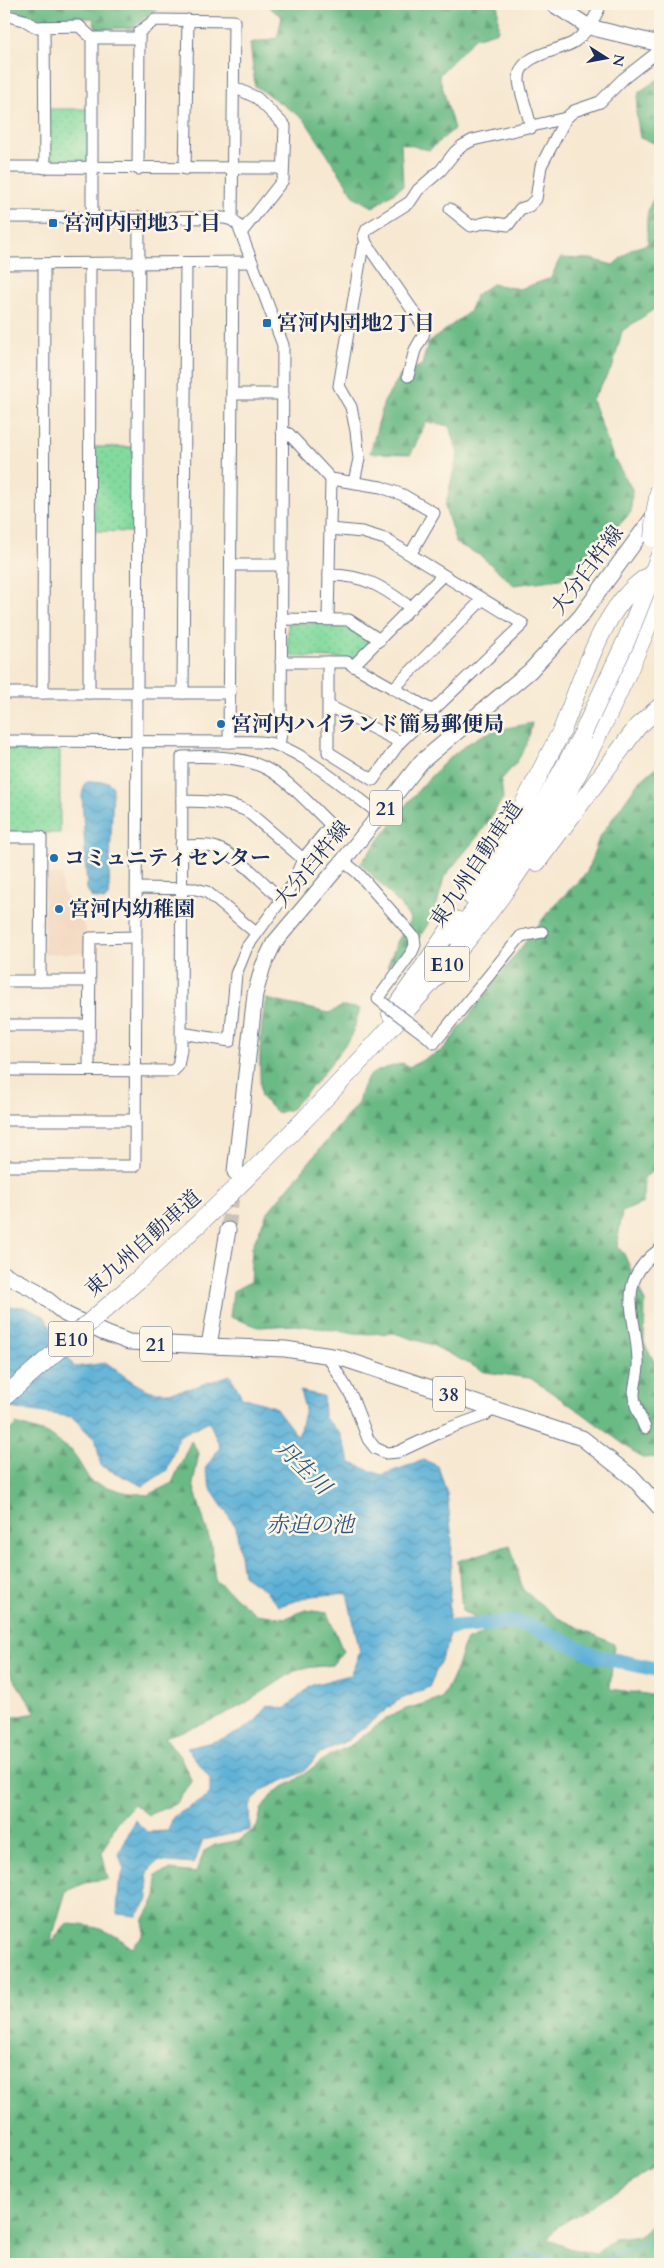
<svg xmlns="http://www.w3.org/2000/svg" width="664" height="2268" viewBox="0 0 664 2268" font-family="Cardo,'Noto Serif JP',serif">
  <defs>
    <pattern id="forest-firs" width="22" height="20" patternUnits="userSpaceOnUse" patternTransform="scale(1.25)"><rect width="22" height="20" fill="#6aba85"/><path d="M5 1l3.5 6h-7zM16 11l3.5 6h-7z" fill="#569870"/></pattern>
    <pattern id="park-dots" width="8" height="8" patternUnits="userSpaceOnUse" patternTransform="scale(1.25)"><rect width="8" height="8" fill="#83da9e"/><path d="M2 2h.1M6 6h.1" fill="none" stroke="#71bb8a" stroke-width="1.8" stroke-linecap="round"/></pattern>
    <pattern id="water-waves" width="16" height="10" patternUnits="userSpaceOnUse" patternTransform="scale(1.25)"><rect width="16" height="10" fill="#5bb0d7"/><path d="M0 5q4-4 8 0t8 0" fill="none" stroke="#4a90b2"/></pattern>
  </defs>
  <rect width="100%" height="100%" fill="#fcf5e5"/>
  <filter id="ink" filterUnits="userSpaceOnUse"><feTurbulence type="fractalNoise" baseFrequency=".02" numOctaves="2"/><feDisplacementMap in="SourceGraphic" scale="10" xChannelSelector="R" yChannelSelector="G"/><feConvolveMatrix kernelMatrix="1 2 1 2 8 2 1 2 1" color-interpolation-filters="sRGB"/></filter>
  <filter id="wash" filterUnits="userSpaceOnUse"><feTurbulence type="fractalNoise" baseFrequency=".0096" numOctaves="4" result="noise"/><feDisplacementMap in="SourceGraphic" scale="20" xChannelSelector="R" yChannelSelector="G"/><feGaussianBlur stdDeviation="1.12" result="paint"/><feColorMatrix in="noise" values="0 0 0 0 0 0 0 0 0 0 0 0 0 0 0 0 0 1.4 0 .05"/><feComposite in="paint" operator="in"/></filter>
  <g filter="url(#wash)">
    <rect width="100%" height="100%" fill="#f7e8d1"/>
    <!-- built -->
    <polygon fill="#f2d5bd" points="44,875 62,875 62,890 86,929 85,953 44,954"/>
    <!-- forest -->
    <g fill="url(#forest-firs)" stroke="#427472">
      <polygon points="4,4 164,4 132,28 96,29 93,18 36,19 4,6"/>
      <polygon points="265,4 498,4 498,31 475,38 439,75 454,129 429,150 401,143 403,186 373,207 355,197 304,119 255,86 250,43 277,38 282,17"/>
      <polygon points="660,78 660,145 640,138 636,112 639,92"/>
      <path d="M660 191V305L622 331 613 366 592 400 613 457 632 489 631 512 587 560 560 579 514 585 481 556 456 543 445 507 458 454 450 426 426 422 411 454 370 453 384 402 400 376 422 365 428 343 469 312 476 295 492 284 520 289 551 278 560 258 591 259 613 265 632 249 648 244C646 223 644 207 660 191Z"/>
      <path d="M532 723C527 751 519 760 501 780L503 798 482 831 444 877 435 912 420 937 387 967 397 942 411 920C397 898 378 883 361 863 392 824 433 763 477 738 493 729 514 727 532 723Z"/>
      <path d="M660 764V1168L644 1177 643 1203 622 1212 617 1246 624 1254 645 1302 644 1343 660 1372 651 1388 660 1457 642 1458 582 1413 530 1378 485 1372 432 1345 394 1333 363 1334 296 1325 259 1327 230 1317 233 1291 250 1282 252 1247 267 1213 358 1103C366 1069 372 1073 403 1063L409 1067 443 1050 549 911 587 872 599 838 637 784Z"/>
      <path d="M266 999 329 1013 343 1006 360 1009 351 1037 317 1081 291 1109 277 1113 261 1097C259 1064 259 1032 266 999Z"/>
      <path d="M16 1424 48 1434 72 1451 91 1482 124 1492 148 1495 172 1483 191 1441 199 1453 193 1484 211 1545 215 1580 256 1614 286 1618 305 1610 327 1613 343 1651 332 1665 298 1669 241 1706 203 1724 165 1737 181 1758 192 1782 175 1804 148 1815 134 1804 117 1822 102 1852 108 1879 90 1881 66 1891 50 1944 67 1924C98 1926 108 1929 132 1948L143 1936 144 1919 158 1893 156 1875 170 1870 196 1873 204 1851 215 1845 240 1840 257 1827 261 1810 273 1793 296 1780 330 1755 350 1746 387 1718 406 1709 442 1698 456 1670 465 1641 483 1634 477 1619 462 1611 458 1561 510 1545 523 1590 558 1618 614 1644 610 1689 660 1696V2165L558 2226 548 2239 568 2248 596 2254 615 2238 641 2235 660 2218V2262L658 2264H4V1719L36 1713 4 1664V1436Z"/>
    </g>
    <!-- park -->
    <g fill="url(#park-dots)" stroke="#4f847e">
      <polygon points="48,109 88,109 88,161 83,166 51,165 47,160"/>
      <polygon points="94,447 133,447 133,532 94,531"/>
      <polygon points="288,623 344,623 371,638 371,643 355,659 288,656"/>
      <polygon points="4,748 60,749 60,833 4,832"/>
    </g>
    <!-- water -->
    <g fill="url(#water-waves)" stroke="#3b709a">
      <polygon points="91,781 108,782 113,787 109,887 108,896 104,900 92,898 87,889 82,795 85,783"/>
      <path d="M4 1306 24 1307 44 1316 74 1367 107 1363C119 1372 143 1392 158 1392 182 1394 208 1382 230 1375L242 1397 275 1407 298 1437 305 1408 300 1391 323 1396 324 1417 339 1432 351 1463 382 1475 424 1460 438 1466 447 1494 452 1540 448 1644 429 1687 397 1701 348 1740 320 1753 303 1772 262 1790 249 1806 250 1830 203 1840 194 1864 158 1861 147 1872 149 1899 137 1916 117 1914 119 1884 124 1870 119 1854 135 1820 147 1832 168 1831 173 1817 210 1795V1778L187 1748C220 1740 250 1735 268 1705L285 1709 312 1685 350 1675 360 1652 347 1593 311 1596 279 1606 266 1591 243 1575 236 1527 212 1491 205 1469 220 1447 209 1421 179 1436 167 1470 143 1486 101 1466 96 1441 72 1417 4 1407Z"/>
    </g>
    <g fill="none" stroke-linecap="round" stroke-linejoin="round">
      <!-- stream -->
      <g stroke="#5bb0d7" stroke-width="2.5">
        <polyline points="501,2264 515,2256 527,2253 588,2264"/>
        <polyline points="595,2264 638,2245 660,2240"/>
      </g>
      <!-- river -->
      <polyline stroke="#5bb0d7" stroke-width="15" points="432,1620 440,1628 516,1622 535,1628 596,1656 660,1670"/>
    </g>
  </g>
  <g filter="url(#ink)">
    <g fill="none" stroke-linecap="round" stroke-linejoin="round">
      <!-- major-tunnel -->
      <polyline stroke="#cbc3ba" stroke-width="15" stroke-dasharray="15 8" stroke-linecap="butt" points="228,1230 233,1186"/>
      <!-- minor casing -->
      <g stroke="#687086" stroke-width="13">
        <g id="minor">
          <polyline points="4,15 24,20 36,27 79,26 92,38 139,38 138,169"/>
          <polyline points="44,27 45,168"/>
          <polyline points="139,38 139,32 155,20 234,21 232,220"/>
          <polyline points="234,87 257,98 285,126 283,180 241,233"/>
          <path d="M531 128C529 114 519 91 519 79 519 53 559 52 574 42 587 33 595 18 601 4"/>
          <polyline points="4,167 282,168"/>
          <polyline points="185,169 188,20"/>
          <polyline points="450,209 471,226 488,222 508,225 520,209 529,206 536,199 541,166 566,118"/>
          <polyline points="4,217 224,218 232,220 238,225 283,345 281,733 279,746"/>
          <polyline points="92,217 92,38"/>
          <polyline points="4,264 252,262"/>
          <polyline points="408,376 415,350 423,336 425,328 366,243 364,236 367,229 410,202 418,190 441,170 455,152 462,146 473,140 566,118 574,111 600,102 623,79 660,50"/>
          <polyline points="232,394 283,394"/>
          <polyline points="282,431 289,434 331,479 381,487 403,495 434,513 411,553"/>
          <polyline points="354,482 359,459 356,431 351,407 339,386 362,250 366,243"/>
          <polyline points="231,565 282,565"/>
          <path d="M329 575C365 575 383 587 411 608"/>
          <polyline points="281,619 349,620 380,640"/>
          <polyline points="328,619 331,479"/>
          <polyline points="281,662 347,662 433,711"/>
          <polyline points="328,662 328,752 373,780 400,742 523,624 385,539 362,532 330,529"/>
          <polyline points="353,666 443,575"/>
          <polyline points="393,689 482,600"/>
          <polyline points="4,693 230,693"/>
          <polyline points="43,693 44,264"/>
          <polyline points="89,693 90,264"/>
          <polyline points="183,693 186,263"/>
          <polyline points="329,706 400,742"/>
          <path d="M4 741 229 742C245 742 264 740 279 746 309 756 353 795 381 815"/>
          <polyline points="229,742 233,262"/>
          <path d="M182 801C205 802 226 801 247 811L303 859"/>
          <polyline points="4,837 41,837 40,981"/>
          <path d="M181 846C190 846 200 845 209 846 233 849 263 883 281 899"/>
          <polyline points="343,861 358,873 414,937 415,945 412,952 378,999 383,1003"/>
          <polyline points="137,888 196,889 207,892 256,933"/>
          <polyline points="4,981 90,981"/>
          <polyline points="4,1025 89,1025"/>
          <polyline points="428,1037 434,1043 521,936 542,932"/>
          <path d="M4 1070 173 1071 178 1066 181 1049 182 757C208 756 239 756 263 767 286 777 312 807 331 825L303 859 292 885 247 947 236 974 230 1041 181 1033"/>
          <polyline points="89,1070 90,938 136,937"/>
          <polyline points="4,1120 135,1120"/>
          <polyline points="4,1166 135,1166 139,217"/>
          <polyline points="327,1355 352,1397 368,1439 375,1448 386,1453 398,1452 447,1429 485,1415 494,1409"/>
          <path d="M645 1428C641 1418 634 1406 634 1395 634 1384 639 1372 638 1361 637 1314 613 1283 660 1249"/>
        </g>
      </g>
      <!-- major casing -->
      <g stroke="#687086" stroke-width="17">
        <g id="major">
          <polyline points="553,4 589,27 660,44"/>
          <polyline points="235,1172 255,994 263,966 274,943 343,861 421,762 530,671 581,616 656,513"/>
          <polyline points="4,1274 37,1291 65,1314 102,1332 129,1342 209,1346 228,1230"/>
          <polyline points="209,1346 285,1349 338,1357 582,1438 634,1479 660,1508"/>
        </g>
      </g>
      <!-- highway casing -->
      <g stroke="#687086" stroke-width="19">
        <g id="highway">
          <polyline points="537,862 638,726 660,707"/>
          <polyline points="471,896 513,825 562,730"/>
          <path d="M455 936C504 874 544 805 582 735"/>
          <polyline points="391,1014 456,920"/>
          <path d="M138 1280C227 1199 312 1115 392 1026 429 985 466 944 499 899 564 810 621 697 660 594"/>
        </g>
      </g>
      <!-- minor -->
      <use href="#minor" stroke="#fff" stroke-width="11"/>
      <!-- major -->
      <use href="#major" stroke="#fff" stroke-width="15"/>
      <!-- highway -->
      <use href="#highway" stroke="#fff" stroke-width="18"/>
      <!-- minor-bridge casing -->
      <g stroke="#687086" stroke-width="13" stroke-linecap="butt">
        <polyline id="minor-bridge" points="383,1003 428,1037"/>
      </g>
      <!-- highway-bridge casing -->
      <g stroke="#687086" stroke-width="19" stroke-linecap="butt">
        <g id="highway-bridge">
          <polyline points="653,538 655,513 660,488"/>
          <path d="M562 730C583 679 604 597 656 572"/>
          <polyline points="582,735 626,641 660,555"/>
          <polyline points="4,1397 138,1280"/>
        </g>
      </g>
      <!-- minor-bridge -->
      <use href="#minor-bridge" stroke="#fff" stroke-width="11"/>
      <!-- highway-bridge -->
      <use href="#highway-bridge" stroke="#fff" stroke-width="18"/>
    </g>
  </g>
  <!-- markers -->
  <g fill="#1f6fb2" stroke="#fcf5e5" stroke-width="2">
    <rect x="48" y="218" width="10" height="10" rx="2.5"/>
    <rect x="262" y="318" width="10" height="10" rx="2.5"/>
    <circle cx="221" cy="724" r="5"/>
    <circle cx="54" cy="858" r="5"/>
    <circle cx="59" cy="909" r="5"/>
  </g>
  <g text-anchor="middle" stroke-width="5" stroke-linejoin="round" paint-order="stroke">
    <!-- shield labels -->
    <g fill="#fcf5e5" stroke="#5e6a86" stroke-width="1">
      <rect x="370" y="790.5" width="32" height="35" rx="4"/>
      <rect x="424.5" y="946.5" width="45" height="35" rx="4"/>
      <rect x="48.5" y="1321.5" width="45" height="35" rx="4"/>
      <rect x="140" y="1326.5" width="32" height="35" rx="4"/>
      <rect x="433" y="1376.5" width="32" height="35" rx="4"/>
    </g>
    <g font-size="20" font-weight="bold" fill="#1b2f5e">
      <text x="386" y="815">21</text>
      <text x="447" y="971">E10</text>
      <text x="71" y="1346">E10</text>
      <text x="156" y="1351">21</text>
      <text x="449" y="1401">38</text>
    </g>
    <!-- poi labels -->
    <g font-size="21" font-weight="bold" fill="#1b2f5e" stroke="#fcf5e5" text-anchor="start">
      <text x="63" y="230">宮河内団地3丁目</text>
      <text x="277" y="330">宮河内団地2丁目</text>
      <text x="231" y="731">宮河内ハイランド簡易郵便局</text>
      <text x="64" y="865">コミュニティセンター</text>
      <text x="69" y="916">宮河内幼稚園</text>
    </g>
    <!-- street labels -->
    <g font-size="21" fill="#1b2f5e" stroke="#fcf5e5">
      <text transform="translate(587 570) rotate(-53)" y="7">大分臼杵線</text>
      <text transform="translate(312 864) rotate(-50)" y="7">大分臼杵線</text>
      <text transform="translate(476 864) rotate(-56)" y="7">東九州自動車道</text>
      <text transform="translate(143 1243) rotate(-42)" y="7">東九州自動車道</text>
    </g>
    <!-- water labels -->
    <g font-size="22" font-style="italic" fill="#2e5682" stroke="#fcf5e5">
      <text transform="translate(304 1467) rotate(44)" y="8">丹生川</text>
      <text x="310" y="1532">赤迫の池</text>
    </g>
  </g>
  <!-- margin -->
  <rect width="664" height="2268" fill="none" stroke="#fcf5e5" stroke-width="20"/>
  <!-- north arrow -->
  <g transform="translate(606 58) rotate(101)" stroke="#fcf5e5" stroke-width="4" paint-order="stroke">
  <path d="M0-4L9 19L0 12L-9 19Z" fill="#1b2f5e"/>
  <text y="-8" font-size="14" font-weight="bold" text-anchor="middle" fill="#1b2f5e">N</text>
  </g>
</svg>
